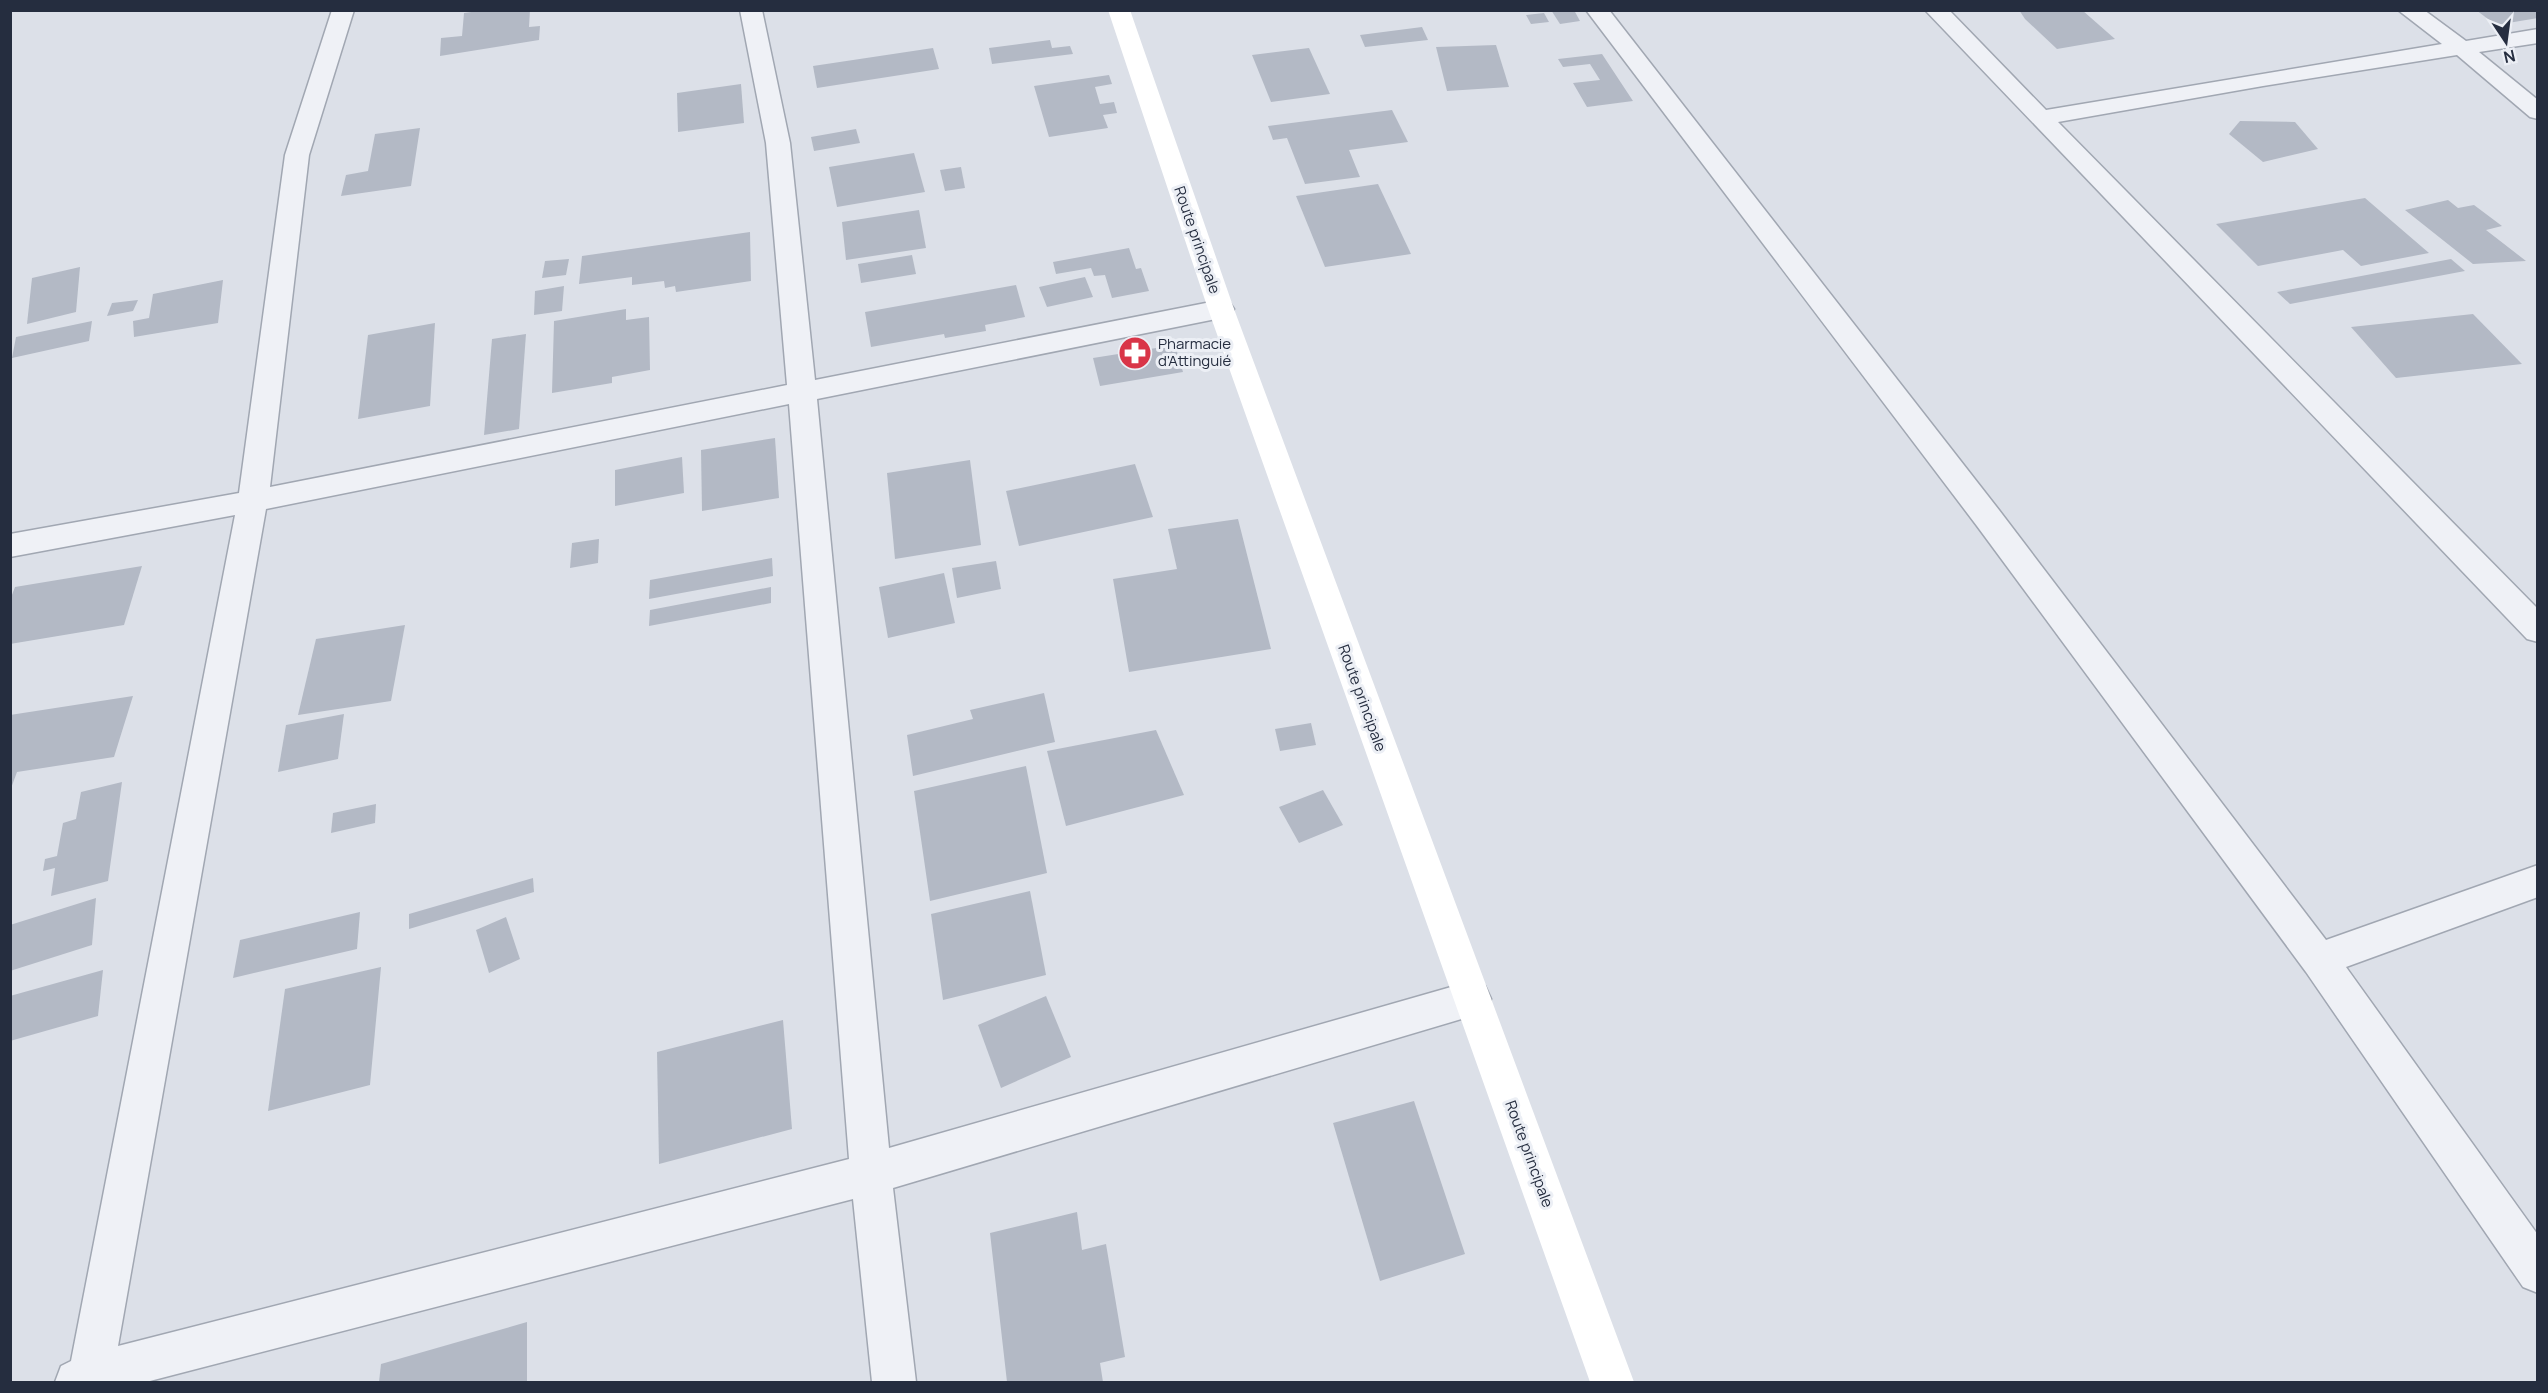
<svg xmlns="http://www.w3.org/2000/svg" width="2548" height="1393" viewBox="0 0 2548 1393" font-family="Manrope,sans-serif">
  <rect width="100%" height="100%" fill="#dce0e8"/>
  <!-- building -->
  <g fill="#b3b9c5">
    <polygon points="486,10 530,10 529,27 540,26 539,40 440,56 441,38 462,36 464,13"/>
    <polygon points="1551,10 1574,10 1580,21 1560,24"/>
    <polygon points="2019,10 2082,10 2115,39 2057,49 2025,19"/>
    <polygon points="2476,10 2538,10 2538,18 2496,25"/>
    <polygon points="1544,13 1549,22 1531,24 1526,15"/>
    <polygon points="1422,27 1428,40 1365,47 1360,35"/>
    <polygon points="1050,40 1052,48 1070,46 1073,54 992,64 989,48"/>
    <polygon points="1496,45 1509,87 1447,91 1436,47"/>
    <polygon points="933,48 939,69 817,88 813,66"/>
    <polygon points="1309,48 1330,94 1271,102 1252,55"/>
    <polygon points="1602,54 1633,101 1587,107 1573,83 1600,80 1590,64 1563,67 1558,59"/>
    <polygon points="1109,75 1112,84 1095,87 1100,104 1114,102 1117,113 1103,115 1108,128 1049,137 1034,86"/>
    <polygon points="741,84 744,123 678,132 677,93"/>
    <polygon points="1392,110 1408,142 1349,150 1360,177 1305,184 1287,138 1273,140 1268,126"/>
    <polygon points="2240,121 2295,122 2318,149 2263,162 2229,134"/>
    <polygon points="420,128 411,186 341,196 346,175 368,171 375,134"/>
    <polygon points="856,129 860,143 814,151 811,137"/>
    <polygon points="914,153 925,192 837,207 829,167"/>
    <polygon points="961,167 965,188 945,191 940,170"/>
    <polygon points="1378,184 1411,254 1325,267 1296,196"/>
    <polygon points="2365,198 2429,253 2361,266 2343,250 2258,266 2216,224"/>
    <polygon points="2448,200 2458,208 2474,205 2502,226 2486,230 2526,261 2473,264 2405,210"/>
    <polygon points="919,210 926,248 846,260 842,222"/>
    <polygon points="750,232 751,281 676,292 675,286 665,288 664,281 632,285 632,277 579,284 582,256"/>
    <polygon points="1129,248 1136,269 1141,268 1149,291 1112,298 1105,275 1094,276 1091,268 1056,274 1053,262"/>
    <polygon points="912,255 916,274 861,283 858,264"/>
    <polygon points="569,259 566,275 542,278 545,261"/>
    <polygon points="2451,259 2465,271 2290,304 2277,292"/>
    <polygon points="80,267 76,312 27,324 32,278"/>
    <polygon points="1085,277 1093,297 1047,307 1039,287"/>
    <polygon points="223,280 218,323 134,337 133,321 149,318 153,294"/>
    <polygon points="1016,285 1025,317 985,325 986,331 945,338 944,334 871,347 865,312"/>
    <polygon points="564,286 562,311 534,315 535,291"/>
    <polygon points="138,300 133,311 107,316 112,303"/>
    <polygon points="626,309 626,320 649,317 650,370 612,377 612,383 552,393 554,321"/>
    <polygon points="2473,314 2522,364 2396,378 2351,327"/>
    <polygon points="92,321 89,341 12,358 16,337"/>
    <polygon points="435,323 430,406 358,419 368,335"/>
    <polygon points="526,334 519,429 484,435 492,339"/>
    <polygon points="1175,345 1183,372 1100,386 1093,358"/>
    <polygon points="775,438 779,498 702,511 701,450"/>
    <polygon points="682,457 684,493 615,506 615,470"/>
    <polygon points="970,460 981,545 895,559 887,473"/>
    <polygon points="1135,464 1153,517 1019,546 1006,491"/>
    <polygon points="1238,519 1271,649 1129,672 1113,579 1177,569 1168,529"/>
    <polygon points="599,539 598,563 570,568 572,543"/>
    <polygon points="772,558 773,576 649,599 650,580"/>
    <polygon points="996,561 1001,589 957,598 952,568"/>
    <polygon points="142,566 124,625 10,644 10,600 15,587"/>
    <polygon points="944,573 955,623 888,638 879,587"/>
    <polygon points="771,587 771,603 649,626 650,610"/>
    <polygon points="405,625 391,701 298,715 316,639"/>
    <polygon points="1044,693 1055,742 913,776 907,735 973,719 970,710"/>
    <polygon points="133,696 114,757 17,772 10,791 10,715"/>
    <polygon points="344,714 338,759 278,772 286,725"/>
    <polygon points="1311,723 1316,745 1280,751 1275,729"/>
    <polygon points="1156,730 1184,795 1066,826 1047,751"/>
    <polygon points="1026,766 1047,873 930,901 914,791"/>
    <polygon points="122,782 108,881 51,896 55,868 43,871 45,859 57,856 63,823 76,819 81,792"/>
    <polygon points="1323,790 1343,825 1299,843 1279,807"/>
    <polygon points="376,804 375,823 331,833 333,813"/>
    <polygon points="533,878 534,892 409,929 409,914"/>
    <polygon points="1030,891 1046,975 943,1000 931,914"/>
    <polygon points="96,898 92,945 10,971 10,925"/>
    <polygon points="360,912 357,949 233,978 240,940"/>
    <polygon points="506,917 520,959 489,973 476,930"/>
    <polygon points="381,967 370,1085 268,1111 285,989"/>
    <polygon points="103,970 98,1016 10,1041 10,996"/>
    <polygon points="1046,996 1071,1057 1001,1088 978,1025"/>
    <polygon points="783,1020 792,1129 659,1164 657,1052"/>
    <polygon points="1414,1101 1465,1254 1380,1281 1333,1123"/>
    <polygon points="1077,1212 1082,1250 1106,1244 1125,1357 1100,1363 1103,1382 1007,1382 990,1233"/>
    <polygon points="527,1322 527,1382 379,1382 381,1364"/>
  </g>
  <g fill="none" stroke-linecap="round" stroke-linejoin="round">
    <!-- street casing -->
    <g stroke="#a1a7b2" stroke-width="3">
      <g id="street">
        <path d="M332 10H354L309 155 270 487 787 385 766 143 740 10H762L790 143 815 380 1221 300 1230 303 1234 309 1230 315 1221 318 817 399 889 1148 1472 981 1485 986 1491 999 1485 1012 893 1188 916 1382H872L853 1199 146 1382H55L61 1366 71 1361 235 515 10 557V534L239 493 285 155ZM789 404 849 1159 118 1346 266 509Z"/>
        <polygon points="1586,10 1609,10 1999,510 2326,940 2538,865 2538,897 2346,967 2538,1235 2538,1293 2523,1287 2306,972 1977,526"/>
        <polygon points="1925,10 1949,10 2046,110 2442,44 2398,10 2424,10 2466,41 2538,29 2538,43 2479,52 2538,100 2538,119 2530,117 2457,55 2263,86 2058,122 2538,609 2538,642 2527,639"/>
      </g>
    </g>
    <!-- street -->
    <use href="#street" fill="#eff1f6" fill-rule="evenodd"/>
    <!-- secondary -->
    <polygon fill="#fff" fill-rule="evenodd" points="1108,10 1130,10 1234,309 1634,1382 1590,1382 1208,309"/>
  </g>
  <!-- icons -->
  <defs>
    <g id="pharmacy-disc" transform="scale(1.725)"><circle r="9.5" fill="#d93548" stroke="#eceff5"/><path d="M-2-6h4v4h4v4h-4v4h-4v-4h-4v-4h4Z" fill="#fff"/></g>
  </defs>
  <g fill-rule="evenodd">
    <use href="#pharmacy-disc" x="1135" y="353"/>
  </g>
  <g text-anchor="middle" stroke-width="6" stroke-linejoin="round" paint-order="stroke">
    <!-- street labels -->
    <g font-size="15" fill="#252d3f" stroke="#eceff5">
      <text transform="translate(1197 240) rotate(71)" y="5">Route principale</text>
      <text transform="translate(1362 698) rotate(70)" y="5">Route principale</text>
      <text transform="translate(1529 1154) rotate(70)" y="5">Route principale</text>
    </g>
    <!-- poi labels -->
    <g font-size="15" fill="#252d3f" stroke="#eceff5" text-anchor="start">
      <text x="1158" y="349">Pharmacie<tspan x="1158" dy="17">d'Attinguié</tspan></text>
    </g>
  </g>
  <!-- border -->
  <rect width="2548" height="1393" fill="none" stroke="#252d3f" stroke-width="24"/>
  <!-- north arrow -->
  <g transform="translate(2506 42) rotate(167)" stroke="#eceff5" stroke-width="4.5" paint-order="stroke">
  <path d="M0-4.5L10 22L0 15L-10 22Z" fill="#252d3f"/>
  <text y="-9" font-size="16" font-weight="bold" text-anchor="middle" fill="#252d3f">N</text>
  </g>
</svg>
